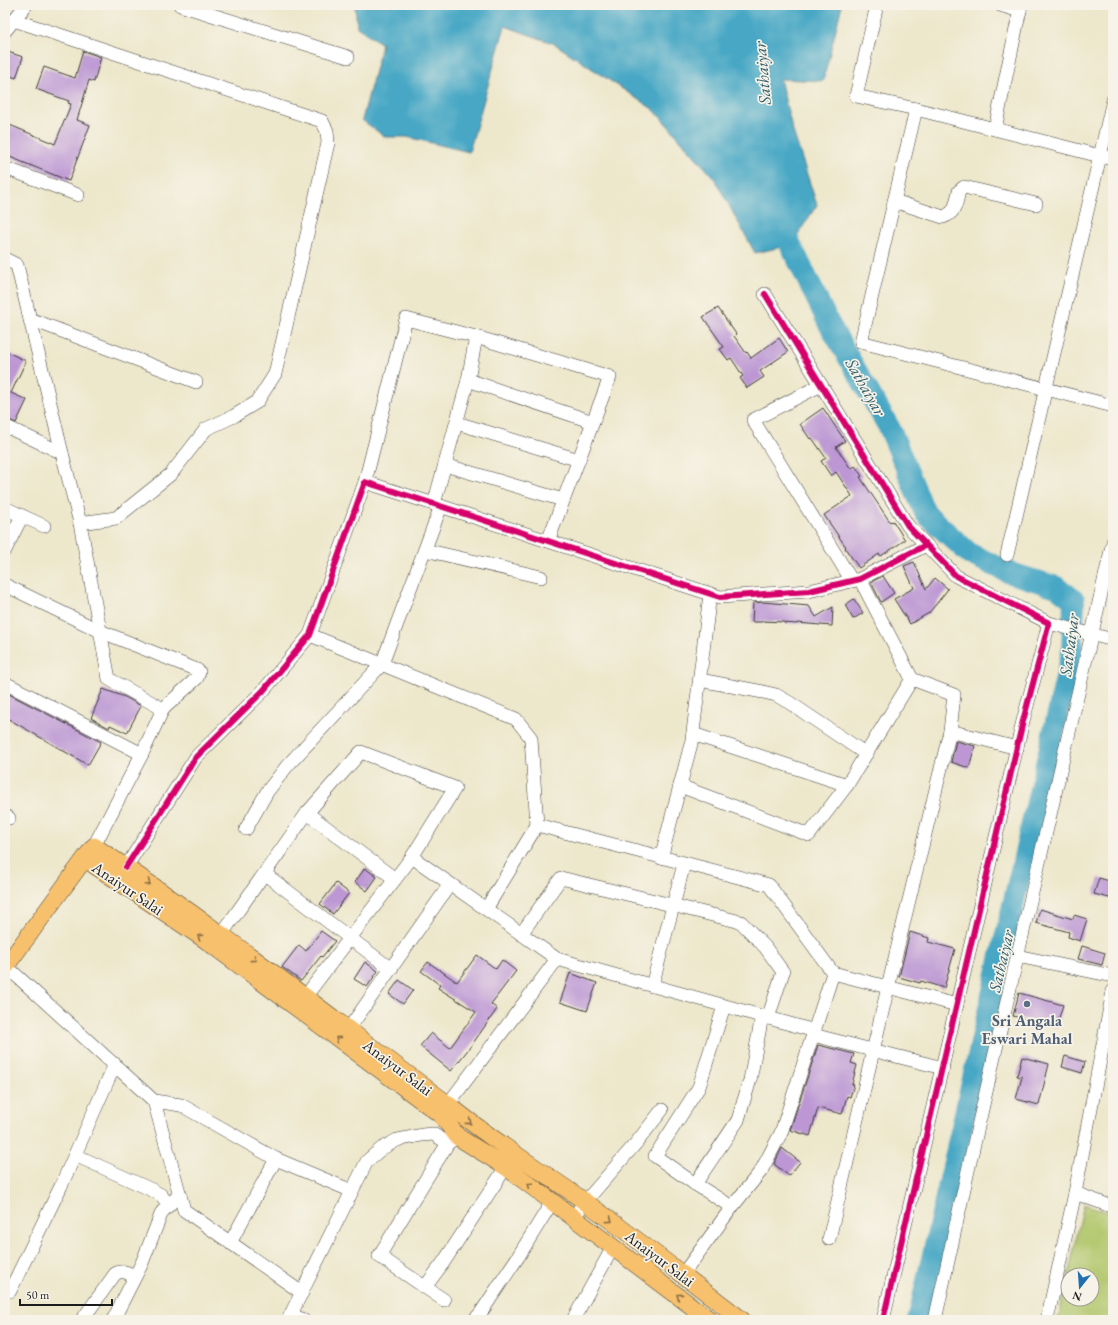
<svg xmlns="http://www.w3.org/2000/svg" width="1118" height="1325" viewBox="0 0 1118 1325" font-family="'EB Garamond',serif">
  <rect width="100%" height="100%" fill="#f7f3e8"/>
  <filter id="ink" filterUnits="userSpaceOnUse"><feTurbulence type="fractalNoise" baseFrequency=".025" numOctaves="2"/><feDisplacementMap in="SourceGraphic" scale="8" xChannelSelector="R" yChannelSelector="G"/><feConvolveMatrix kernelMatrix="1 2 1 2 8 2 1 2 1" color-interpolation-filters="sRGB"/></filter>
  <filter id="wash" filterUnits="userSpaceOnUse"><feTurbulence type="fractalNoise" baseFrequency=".012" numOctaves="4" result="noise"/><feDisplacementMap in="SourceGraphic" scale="16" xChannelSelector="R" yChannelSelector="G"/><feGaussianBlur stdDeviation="0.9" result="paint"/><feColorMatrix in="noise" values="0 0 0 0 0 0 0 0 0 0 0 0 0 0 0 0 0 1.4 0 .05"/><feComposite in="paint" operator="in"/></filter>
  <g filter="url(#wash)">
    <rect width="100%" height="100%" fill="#ede7cb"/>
    <!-- green -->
    <path fill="#b1c66a" stroke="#667143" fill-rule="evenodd" d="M1084 1204 1113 1214 1112 1320H1058ZM1068 1275H1092V1299H1068Z"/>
    <!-- water -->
    <polygon fill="#46a7c5" stroke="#316270" points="355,5 842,5 823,81 780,79 792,128 817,205 791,245 755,253 714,178 654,110 555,44 505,26 469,152 407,137 385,137 362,120 382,44 357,27"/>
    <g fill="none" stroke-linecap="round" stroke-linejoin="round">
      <!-- river -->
      <polyline stroke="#46a7c5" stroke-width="22" points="781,218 782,227 828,322 890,429 925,513 970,554 1010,573 1057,587 1074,600 1072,653 1000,960 918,1320"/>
    </g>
    <g id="blocks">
      <!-- building -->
      <g fill="#bc97d4">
        <polygon points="5,51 23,57 16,78 5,74"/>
        <polygon points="83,51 101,57 94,82 89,80 77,120 90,125 69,181 5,155 5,123 55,144 71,104 68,103 69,101 36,89 44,67 75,78"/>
        <polygon points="718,308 736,334 734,336 746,353 747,352 751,358 779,338 788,352 760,371 764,377 747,388 740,378 743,376 731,358 728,360 720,349 724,347 703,317"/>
        <polygon points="5,351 26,361 11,393 27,400 16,423 5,418"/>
        <polygon points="823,408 845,441 836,447 851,469 855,466 862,476 860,477 890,522 893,521 905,540 881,556 879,554 859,568 845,548 846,547 824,515 852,496 836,472 831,476 821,461 826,458 812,438 810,439 800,424"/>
        <polygon points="914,562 926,589 935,578 948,589 929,613 910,624 894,599 914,588 904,566"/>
        <polygon points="883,576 894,593 881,602 871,582"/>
        <polygon points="854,599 863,613 853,619 845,605"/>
        <polygon points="763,602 809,606 816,617 833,607 832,626 797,623 797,624 784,623 784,622 762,621 762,622 752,622 753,603"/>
        <polygon points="103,689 125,697 141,706 127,733 110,725 109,728 91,718"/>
        <polygon points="5,692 101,742 88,765 5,717"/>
        <polygon points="956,741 975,746 969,768 951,762"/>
        <polygon points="365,868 377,877 367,891 355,882"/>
        <polygon points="1099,878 1113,882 1113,899 1094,894"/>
        <polygon points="336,883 349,893 333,914 320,904"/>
        <polygon points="1040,909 1073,919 1074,915 1087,919 1080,941 1068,937 1069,932 1036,923"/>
        <polygon points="321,931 335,941 322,957 321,956 301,981 282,967 299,945 306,951"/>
        <polygon points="910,932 929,938 928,942 955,949 944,988 921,981 920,983 899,977"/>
        <polygon points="1082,946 1105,953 1102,965 1078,959"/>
        <polygon points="477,955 496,969 502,960 516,971 491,1004 497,1009 471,1046 451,1071 420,1046 431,1033 450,1048 476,1012 438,988 440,985 421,971 428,962 457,982"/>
        <polygon points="365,962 378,971 367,987 354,979"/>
        <polygon points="570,973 597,983 587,1011 560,1002"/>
        <polygon points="399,980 413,990 403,1004 389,994"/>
        <polygon points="1019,993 1063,1005 1056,1027 1013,1016"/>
        <polygon points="818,1045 854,1054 851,1063 857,1065 852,1084 854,1085 850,1097 847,1096 842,1114 818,1108 810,1136 790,1130"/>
        <polygon points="1065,1056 1085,1062 1082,1073 1062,1067"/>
        <polygon points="1022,1057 1049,1064 1039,1105 1016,1099 1022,1077 1017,1076"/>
        <polygon points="782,1148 800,1162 789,1176 774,1164"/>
      </g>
    </g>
  </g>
  <g filter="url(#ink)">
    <use href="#blocks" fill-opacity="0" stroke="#3b3a36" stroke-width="1"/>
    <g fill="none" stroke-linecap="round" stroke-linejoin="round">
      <!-- minor casing -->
      <g stroke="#3b3a36" stroke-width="14">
        <g id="minor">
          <polyline points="180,5 348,57"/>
          <polyline points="877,5 856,96 916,109 861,342 1113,406"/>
          <polyline points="1000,5 1020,11"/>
          <polyline points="14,20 322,121 327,131 328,143 275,374 257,402 234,416 206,429 171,474 116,518 80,523"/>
          <polyline points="5,31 26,5"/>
          <polyline points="1113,100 1100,156 1113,159"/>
          <polyline points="916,109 1100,156 1007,555"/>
          <polyline points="995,129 1021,5"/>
          <polyline points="5,168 78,195"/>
          <path d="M894 201 943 217C956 213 956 203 959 191L964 187 1036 204"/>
          <polyline points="5,259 17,265 62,453 80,523 109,679 163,709 142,754 94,846"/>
          <polyline points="765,294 908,526 956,576 1049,623 1023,721 883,1320"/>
          <polyline points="30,319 196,382"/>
          <polyline points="468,380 476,337 610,377 593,422"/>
          <polyline points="821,385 753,420 852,581"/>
          <polyline points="457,423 579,460"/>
          <polyline points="5,426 62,453"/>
          <polyline points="445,465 563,500"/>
          <polyline points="365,482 406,319 476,337"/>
          <polyline points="434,504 468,380 593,422 548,541"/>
          <polyline points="5,508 44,526"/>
          <polyline points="5,550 22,516"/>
          <polyline points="425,550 541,577"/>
          <polyline points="5,585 100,631 197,670 199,672 197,678 163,709"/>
          <polyline points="1049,623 1113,640"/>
          <polyline points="310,635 516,719 531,738 537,825 769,885 833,973 957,1005"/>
          <polyline points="912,679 954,695 950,731"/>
          <polyline points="700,680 763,692 776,695 790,703 866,754"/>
          <polyline points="5,683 142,754"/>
          <polyline points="693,734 847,785"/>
          <polyline points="680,786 809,835 847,785 912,679 860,579"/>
          <polyline points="307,813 395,879"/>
          <polyline points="5,816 9,818"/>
          <polyline points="246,829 267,792 287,766 382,664 441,506"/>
          <polyline points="661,858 692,740 710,594"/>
          <polyline points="126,867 196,757 263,691 310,635 365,482 434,504 720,597 809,591 860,579 926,545"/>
          <polyline points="265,874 391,969"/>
          <polyline points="486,909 537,825"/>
          <polyline points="521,934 561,878 741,922 765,947 783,972 768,1018"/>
          <polyline points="221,935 307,813 361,752 455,788 412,857"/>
          <polyline points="1017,956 1113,976"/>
          <polyline points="6,966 154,1101 184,1210 302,1293"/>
          <polyline points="652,986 684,864"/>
          <polyline points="305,997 412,857 557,959 815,1031"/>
          <polyline points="724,1006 699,1087 655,1156 695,1184 732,1207"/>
          <polyline points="348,1030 450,884"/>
          <polyline points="813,1035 943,1068"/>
          <polyline points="154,1101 181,1105 276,1159 352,1191"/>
          <polyline points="443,1111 557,959"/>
          <polyline points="75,1155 152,1190 161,1195 169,1205"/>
          <polyline points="695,1184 738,1120 750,1080 762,1016"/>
          <polyline points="1075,1193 1113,1207"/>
          <polyline points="573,1218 585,1202 637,1142 662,1110"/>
          <polyline points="829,1239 888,987 950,731 1017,748"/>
          <polyline points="230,1243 276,1159"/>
          <polyline points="683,1274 732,1207 761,1171 781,1133 833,973"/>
          <polyline points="425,1287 443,1263 506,1167"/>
          <polyline points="10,1291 61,1186 115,1064"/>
          <polyline points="444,1300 379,1256 448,1143"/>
          <polyline points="291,1314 303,1320"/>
          <path d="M82 1320 115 1274C122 1269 128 1273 135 1276"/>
          <polyline points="113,1320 142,1263 162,1212 180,1194"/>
          <polyline points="288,1320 367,1161 381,1149 397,1140 422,1135 433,1134 448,1143 458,1137"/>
          <polyline points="474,1320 480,1314 518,1257 552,1202"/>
          <polyline points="573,1320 613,1247"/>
          <polyline points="935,1320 971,1157 1113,542"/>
          <polyline points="1047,1320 1075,1193 1113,991"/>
        </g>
      </g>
      <!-- major casing -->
      <g stroke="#3b3a36" stroke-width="18">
        <g id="major">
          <polyline points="85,859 204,939 441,1115 458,1137 506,1167 710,1320"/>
          <path d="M5 965 6 966 94 846C216 926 331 1018 449 1105 491 1140 539 1169 584 1201 638 1240 690 1280 742 1320"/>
        </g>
      </g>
      <!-- minor -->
      <use href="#minor" stroke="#fff" stroke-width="13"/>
      <!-- major -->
      <use href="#major" stroke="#f7c06c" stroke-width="17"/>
      <!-- cycleway casing -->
      <g stroke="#f7f3e8" stroke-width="8">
        <g id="cycleway">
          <polyline points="765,294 908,526 956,576 1049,623 1023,721 883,1320"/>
          <polyline points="126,867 196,757 263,691 310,635 365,482 434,504 720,597 809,591 860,579 926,545"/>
        </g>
      </g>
      <!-- cycleway -->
      <use href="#cycleway" stroke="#d6006c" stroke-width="6"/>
    </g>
    <!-- one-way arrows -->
    <defs><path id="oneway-chevron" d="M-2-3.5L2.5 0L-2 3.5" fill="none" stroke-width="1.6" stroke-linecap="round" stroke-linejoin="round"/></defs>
    <g stroke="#8a6e44">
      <use href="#oneway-chevron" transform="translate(148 883) rotate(35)"/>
      <use href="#oneway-chevron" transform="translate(200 937) rotate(-146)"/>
      <use href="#oneway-chevron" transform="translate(254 959) rotate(36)"/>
      <use href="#oneway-chevron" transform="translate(338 1039) rotate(-143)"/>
      <use href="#oneway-chevron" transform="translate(469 1122) rotate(40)"/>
      <use href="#oneway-chevron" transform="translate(530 1185) rotate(-143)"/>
      <use href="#oneway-chevron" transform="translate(610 1220) rotate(37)"/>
      <use href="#oneway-chevron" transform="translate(679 1296) rotate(-143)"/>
    </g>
  </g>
  <!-- markers -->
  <circle fill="#5c6f8a" stroke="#f7f3e8" stroke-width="1.5" cx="1027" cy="1004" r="4"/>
  <g text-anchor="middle" stroke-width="3.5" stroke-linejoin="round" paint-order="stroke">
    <!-- street labels -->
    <g font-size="16" fill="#1c1c1c" stroke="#f7f3e8">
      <text transform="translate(128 888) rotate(34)" y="6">Anaiyur Salai</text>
      <text transform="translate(398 1067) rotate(37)" y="6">Anaiyur Salai</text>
      <text transform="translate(660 1258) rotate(37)" y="6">Anaiyur Salai</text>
    </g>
    <!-- service labels -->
    <g font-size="16" font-weight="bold" fill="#4e5e75" stroke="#f7f3e8">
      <text x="1027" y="1026">Sri Angala<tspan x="1027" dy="18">Eswari Mahal</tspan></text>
    </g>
    <!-- water labels -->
    <g font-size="17" font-style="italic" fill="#2f5b68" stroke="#f7f3e8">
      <text transform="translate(762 73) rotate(-95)" y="6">Sathaiyar</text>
      <text transform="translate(866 387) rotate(60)" y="6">Sathaiyar</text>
      <text transform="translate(1069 645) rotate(-83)" y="6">Sathaiyar</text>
      <text transform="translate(1001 961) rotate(-77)" y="6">Sathaiyar</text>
    </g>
  </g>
  <!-- margin -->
  <rect width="1118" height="1325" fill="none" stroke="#f7f3e8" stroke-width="20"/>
  <!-- north arrow -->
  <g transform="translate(1080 1287) rotate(197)"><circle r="19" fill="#f7f3e8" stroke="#9f9d96"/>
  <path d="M0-3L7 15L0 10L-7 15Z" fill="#1f6fb2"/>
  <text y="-6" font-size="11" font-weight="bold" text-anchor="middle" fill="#1c1c1c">N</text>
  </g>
  <!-- scale -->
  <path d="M20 1299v6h92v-6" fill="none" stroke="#1c1c1c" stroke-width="2"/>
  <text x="26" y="1299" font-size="12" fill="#1c1c1c" stroke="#f7f3e8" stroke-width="3" paint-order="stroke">50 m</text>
</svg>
